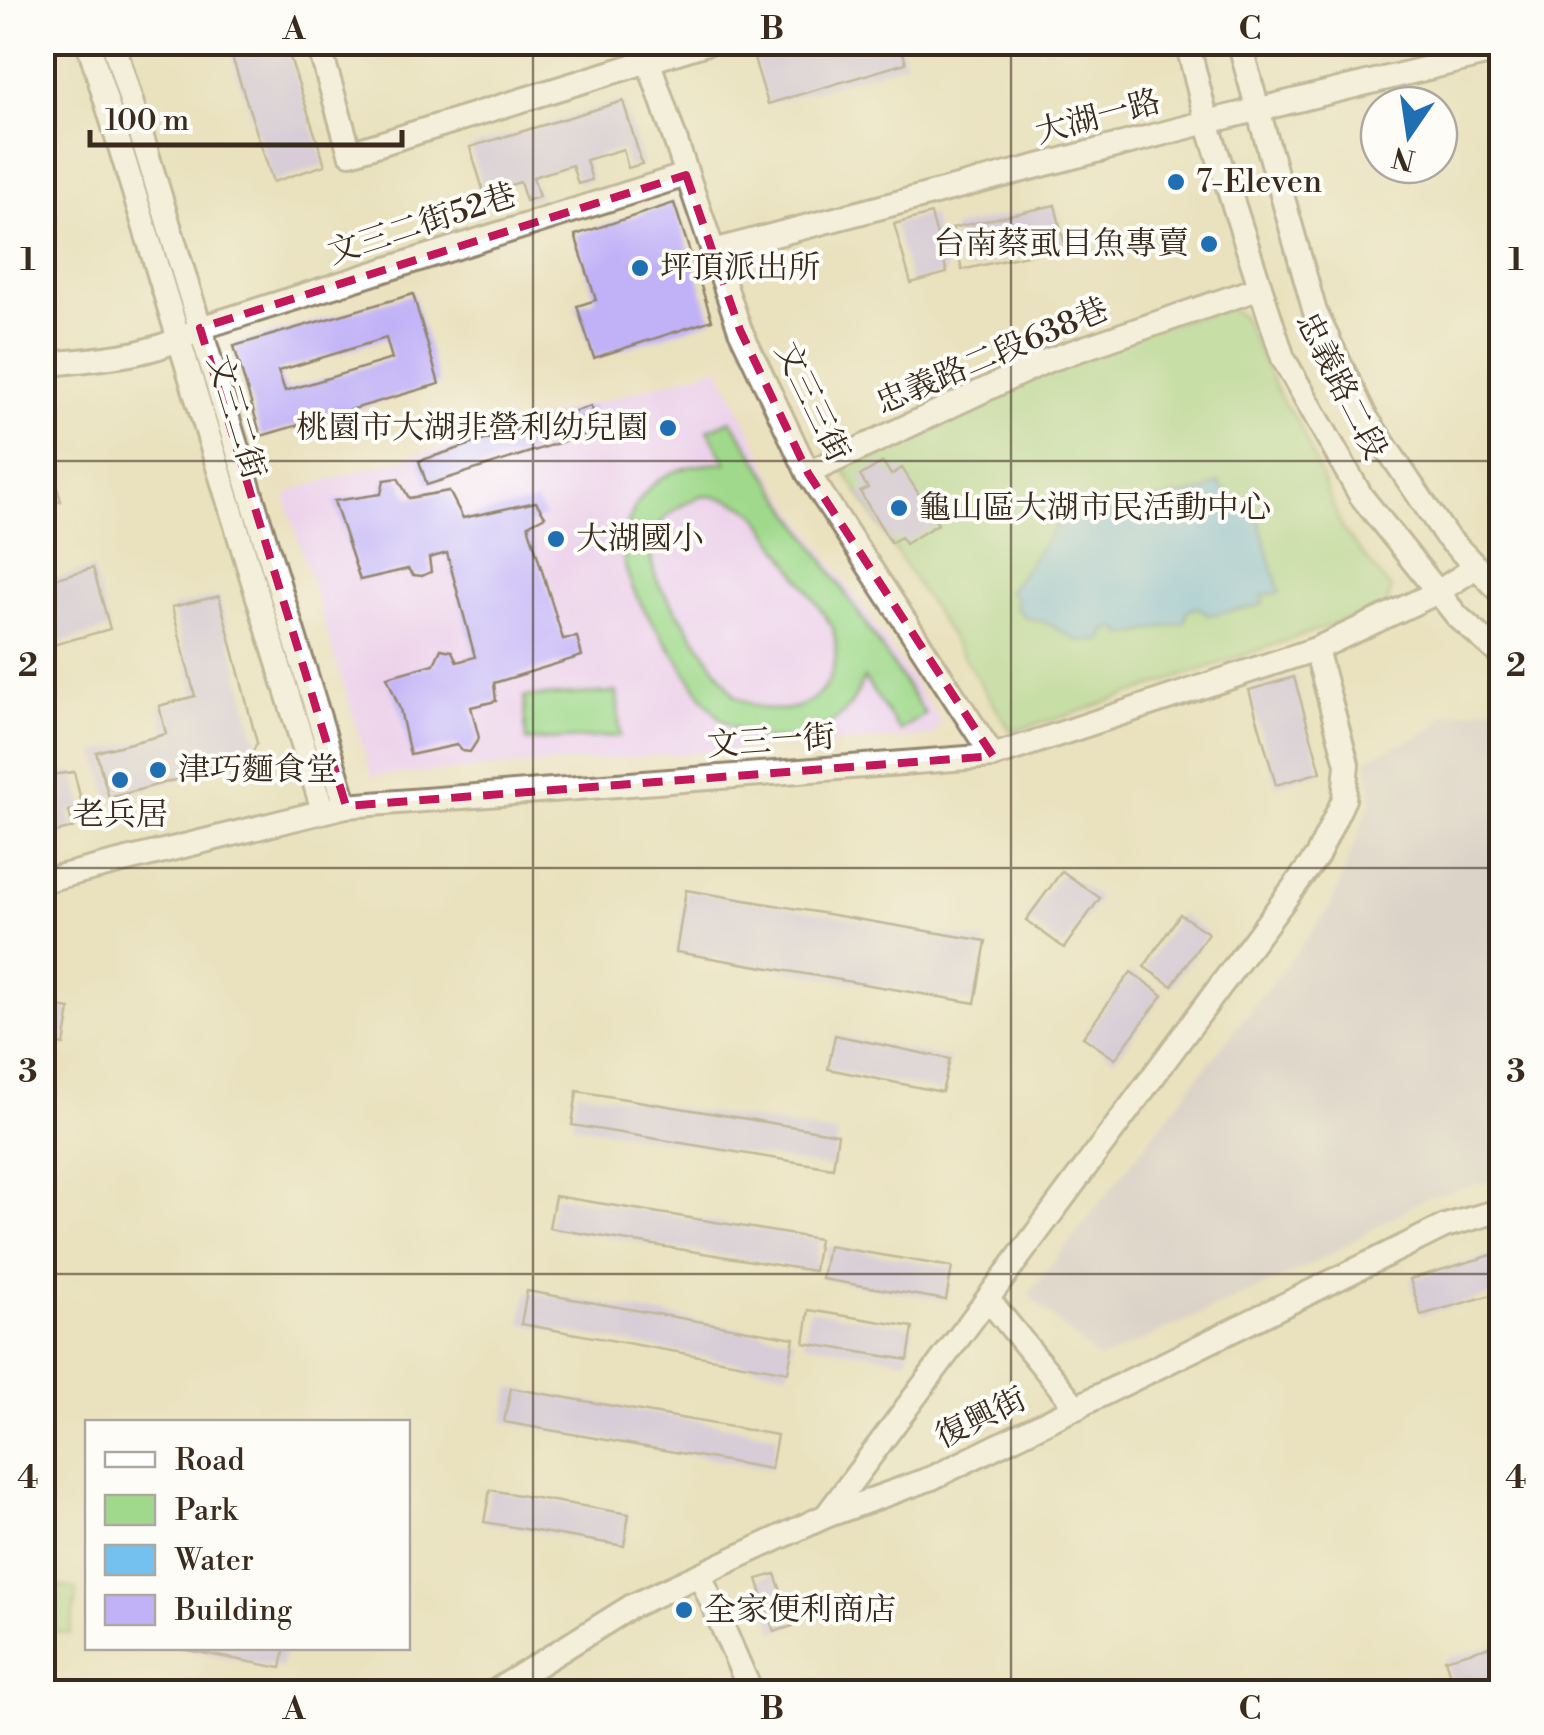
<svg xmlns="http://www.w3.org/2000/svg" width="1544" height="1735" font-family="'Libre Bodoni','Noto Serif TC',serif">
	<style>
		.built { fill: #ecd1ea }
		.industrial { fill: #cbbfd5 }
		.green { fill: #a0d98c; stroke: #6e8255; stroke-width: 2.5; fill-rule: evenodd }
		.water { fill: #74c0ee; stroke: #587586; stroke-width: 2.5 }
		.building { fill: #c1b2f7; fill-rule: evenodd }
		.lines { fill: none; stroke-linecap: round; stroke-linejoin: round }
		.minor-casing { stroke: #92866e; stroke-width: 28 }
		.minor { stroke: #fff; stroke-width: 22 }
		.marked { fill: none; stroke: #c2185b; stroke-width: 8; stroke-dasharray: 20 12; stroke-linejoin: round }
		.grid { fill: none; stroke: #3b2a1e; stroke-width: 2.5; stroke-opacity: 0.55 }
		.poi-dot { fill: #1f6fb2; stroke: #fdfcf7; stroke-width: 4 }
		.labels { text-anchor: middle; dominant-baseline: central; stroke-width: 8; stroke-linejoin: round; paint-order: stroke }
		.street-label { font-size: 32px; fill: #3b2a1e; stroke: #fdfcf7 }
		.poi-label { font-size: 32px; fill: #3b2a1e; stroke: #fdfcf7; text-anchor: start }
		.neatline { fill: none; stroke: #3b2a1e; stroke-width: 4 }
		.grid-label { font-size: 32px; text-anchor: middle; font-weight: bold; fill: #3b2a1e }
	</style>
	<rect width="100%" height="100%" fill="#fdfcf7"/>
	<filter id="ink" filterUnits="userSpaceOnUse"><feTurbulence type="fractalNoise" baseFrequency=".01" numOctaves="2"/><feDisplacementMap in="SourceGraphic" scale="20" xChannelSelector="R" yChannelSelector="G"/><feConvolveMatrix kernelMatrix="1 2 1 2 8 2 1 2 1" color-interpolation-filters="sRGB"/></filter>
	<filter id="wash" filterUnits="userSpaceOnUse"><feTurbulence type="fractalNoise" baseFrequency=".0048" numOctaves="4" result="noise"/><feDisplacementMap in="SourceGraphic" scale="40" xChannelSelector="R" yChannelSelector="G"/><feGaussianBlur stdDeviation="2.25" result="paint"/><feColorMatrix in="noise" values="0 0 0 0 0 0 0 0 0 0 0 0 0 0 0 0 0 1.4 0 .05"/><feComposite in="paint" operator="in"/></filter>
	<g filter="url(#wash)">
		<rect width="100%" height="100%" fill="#eae1be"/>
		<path class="built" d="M720,367L775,481L941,722L933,736L372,776L286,500L291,491Z"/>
		<path class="industrial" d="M1501,705V1179L1426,1198L1309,1266L1099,1360L1028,1295L1330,908L1372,799L1367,758L1425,734L1445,715Z"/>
		<g class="green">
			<path d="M1229,308L1242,316L1284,404L1298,421L1343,530L1391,589L1387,606L1060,718L1011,731L838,461L1121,336Z"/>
			<path d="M731,420L925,714L900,731L864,678C860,686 856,697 850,705C820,746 752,753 716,714C699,696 687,672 673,652C656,627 636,602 627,573C615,538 634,493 667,475C686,465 705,464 726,463L708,430ZM704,496C726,497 740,502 758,516L833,628C849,694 792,732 735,696L659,585C638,541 661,509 704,496Z"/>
			<path d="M617,692L620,736L526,741L524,697Z"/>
			<path d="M42,1584L77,1589L70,1634L43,1630Z"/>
		</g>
		<path class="water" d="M1218,482C1224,493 1247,511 1257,515L1280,593L1263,595V603L1257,606L1208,615L1198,607L1187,611L1185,622L1125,636L1117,628L1106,631L1103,641L1076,640L1049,624L1025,617L1016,608V598L1009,591L1063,517L1121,513L1132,504L1204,491Z"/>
		<g id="blocks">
			<g class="building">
				<path d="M268,42H285L325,165L273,182L231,54Z"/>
				<path d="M794,42H900L906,63L768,104L753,55Z"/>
				<path d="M623,101L642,164L628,168L623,149L586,160L592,180L578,184L572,165L533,177L539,197L526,201L520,182L484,193L470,147Z"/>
				<path d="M674,203L712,320L594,358L577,306L596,300L575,235Z"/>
				<path d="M1055,205L1065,246L962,270L952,228Z"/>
				<path d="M931,214L947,273L911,283L894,224Z"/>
				<path d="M413,294L439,384L261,436L234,346ZM386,338L392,359L285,391L278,371Z"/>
				<path d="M591,406L599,430L427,485L419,461Z"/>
				<path d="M46,450L61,501L42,506V451Z"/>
				<path d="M883,462L891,475L902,468L938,524L905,544L901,537L891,543L860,492L868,488L860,476Z"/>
				<path d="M398,478L409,498L449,491L463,518L536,502L545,516L528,525L563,639L577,637L582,656L494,683L496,701L471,707L479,738L470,752L462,751L457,745L410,755L400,709L387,677L434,664L441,649L452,651L457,662L475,657L447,553L429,558L431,572L422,576L413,575L408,569L360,580L334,501L381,494L384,480Z"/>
				<path d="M93,568L110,629L53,645L42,610V582Z"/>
				<path d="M219,596L257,743L249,760L109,798L96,752L166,734L159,706L195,696L172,607Z"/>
				<path d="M1294,677L1321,772L1276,785L1249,690Z"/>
				<path d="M74,772L83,808L69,811L73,828L45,835L42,776Z"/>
				<path d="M1062,871L1100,898L1064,948L1026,920Z"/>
				<path d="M686,890L986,941L975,1003L676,952Z"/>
				<path d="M1180,914L1208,933L1172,986L1144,967Z"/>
				<path d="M1131,972L1163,995L1115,1059L1083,1037Z"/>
				<path d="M42,1004L70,1009L64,1045L47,1042L44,1057Z"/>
				<path d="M835,1035L950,1059L942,1092L828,1069Z"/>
				<path d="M577,1091L838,1134L833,1168L572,1125Z"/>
				<path d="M42,1112L51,1114L47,1140H42Z"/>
				<path d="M555,1196L819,1239L814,1271L549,1228Z"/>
				<path d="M828,1246L952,1267L946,1300L822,1279Z"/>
				<path d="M1502,1252V1292L1421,1315L1410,1279Z"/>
				<path d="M527,1291L794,1338L788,1372L521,1324Z"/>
				<path d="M809,1310L913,1327L908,1360L804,1343Z"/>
				<path d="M511,1388L777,1435L771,1469L504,1422Z"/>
				<path d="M490,1490L629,1514L624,1546L484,1522Z"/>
				<path d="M775,1574L793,1626L774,1632L757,1579Z"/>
				<path d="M1498,1644L1502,1656V1692H1455L1445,1659Z"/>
				<path d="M176,1648H285L281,1668Z"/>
			</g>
		</g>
	</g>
	<g filter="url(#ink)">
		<use href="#blocks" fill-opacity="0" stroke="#92866e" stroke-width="2.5"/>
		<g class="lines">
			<g class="minor-casing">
				<g id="minor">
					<path d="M88,42L323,810"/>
					<path d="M113,42L346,806"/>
					<path d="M318,42L350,153L710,42"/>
					<path d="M642,42L740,330L808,473L993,756"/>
					<path d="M1187,42L1207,122L1283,358L1361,496L1457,616L1502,656"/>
					<path d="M1239,42L1315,312L1365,416L1446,536L1502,593"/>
					<path d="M713,251L1207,122L1502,50"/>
					<path d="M42,365C96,358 154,358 200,328L686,175"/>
					<path d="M808,473L1046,361L1260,288"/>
					<path d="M42,881L346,806L993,756L1316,649L1438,592L1476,567"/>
					<path d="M988,1299L1077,1408"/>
					<path d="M826,1516L1317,856L1344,799L1347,764L1316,649"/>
					<path d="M700,1575L751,1692"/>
					<path d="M494,1692L632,1606L826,1516L932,1478L1445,1226L1502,1210"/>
				</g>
			</g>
			<use href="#minor" class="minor"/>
		</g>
	</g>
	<path d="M0 0H1544V1735H0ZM686,175L740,330L808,473L993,756L346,806L200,328Z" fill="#eae1be" fill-opacity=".55" fill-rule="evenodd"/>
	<path class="marked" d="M686,175L740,330L808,473L993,756L346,806L200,328Z"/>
	<path class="grid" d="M533,42V1692M1011,42V1692M42,461H1502M42,868H1502M42,1274H1502"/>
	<g class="poi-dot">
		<circle cx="1176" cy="182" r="10"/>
		<circle cx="1209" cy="244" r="10"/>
		<circle cx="640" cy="268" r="10"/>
		<circle cx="668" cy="428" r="10"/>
		<circle cx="899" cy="508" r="10"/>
		<circle cx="556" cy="539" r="10"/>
		<circle cx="158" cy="770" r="10"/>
		<circle cx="120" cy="780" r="10"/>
		<circle cx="684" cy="1610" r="10"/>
	</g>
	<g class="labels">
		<g class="street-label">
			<text transform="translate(1098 117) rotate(-15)">大湖一路</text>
			<text transform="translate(422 224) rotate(-18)">文三二街52巷</text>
			<text transform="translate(992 356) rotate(-23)">忠義路二段638巷</text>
			<text transform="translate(1341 386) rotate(63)">忠義路二段</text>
			<text transform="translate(812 402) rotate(64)">文三三街</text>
			<text transform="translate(236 417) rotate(73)">文三二街</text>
			<text transform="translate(771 741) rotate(-4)">文三一街</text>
			<text transform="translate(981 1418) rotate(-26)">復興街</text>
		</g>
		<g class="poi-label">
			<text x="1196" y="182">7-Eleven</text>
			<text x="1189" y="244" text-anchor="end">台南蔡虱目魚專賣</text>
			<text x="660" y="268">坪頂派出所</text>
			<text x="648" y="428" text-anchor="end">桃園市大湖非營利幼兒園</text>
			<text x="919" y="508">龜山區大湖市民活動中心</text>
			<text x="576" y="539">大湖國小</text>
			<text x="178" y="770">津巧麵食堂</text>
			<text x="120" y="815" text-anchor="middle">老兵居</text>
			<text x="704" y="1610">全家便利商店</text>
		</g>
	</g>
	<rect width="1544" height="1735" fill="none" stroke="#fdfcf7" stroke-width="110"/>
	<rect x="85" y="1420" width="325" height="230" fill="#fdfcf7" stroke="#afa8a0" stroke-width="2.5"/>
	<rect x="105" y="1452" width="50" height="15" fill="#ffffff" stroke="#afa8a0" stroke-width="2.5"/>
	<text x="175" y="1470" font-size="30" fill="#3b2a1e">Road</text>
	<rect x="105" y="1495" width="50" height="30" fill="#a0d98c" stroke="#afa8a0" stroke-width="2.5"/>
	<text x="175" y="1520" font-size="30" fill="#3b2a1e">Park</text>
	<rect x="105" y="1545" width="50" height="30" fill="#74c0ee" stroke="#afa8a0" stroke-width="2.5"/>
	<text x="175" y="1570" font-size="30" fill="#3b2a1e">Water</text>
	<rect x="105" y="1595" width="50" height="30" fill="#c1b2f7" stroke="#afa8a0" stroke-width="2.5"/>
	<text x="175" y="1620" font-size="30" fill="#3b2a1e">Building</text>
	<g transform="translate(1409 135) rotate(193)"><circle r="48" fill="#fdfcf7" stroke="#afa8a0" stroke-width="2.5"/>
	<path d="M0-8L18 38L0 25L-18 38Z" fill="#1f6fb2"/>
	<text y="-15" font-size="28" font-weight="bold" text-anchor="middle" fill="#3b2a1e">N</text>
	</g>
	<path d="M90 130v15h312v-15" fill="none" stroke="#3b2a1e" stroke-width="5"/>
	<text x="105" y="130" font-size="30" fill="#3b2a1e" stroke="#fdfcf7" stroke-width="8" paint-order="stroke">100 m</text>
	<rect x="55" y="55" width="1434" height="1625" class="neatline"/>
	<g class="grid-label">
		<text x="294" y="39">A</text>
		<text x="772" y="39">B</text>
		<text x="1250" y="39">C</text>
		<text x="28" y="270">1</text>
		<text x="1516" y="270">1</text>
		<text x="28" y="676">2</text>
		<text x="1516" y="676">2</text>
		<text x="28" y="1082">3</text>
		<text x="1516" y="1082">3</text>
		<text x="28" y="1488">4</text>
		<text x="1516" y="1488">4</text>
		<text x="294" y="1719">A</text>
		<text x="772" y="1719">B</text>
		<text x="1250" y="1719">C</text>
	</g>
</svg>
